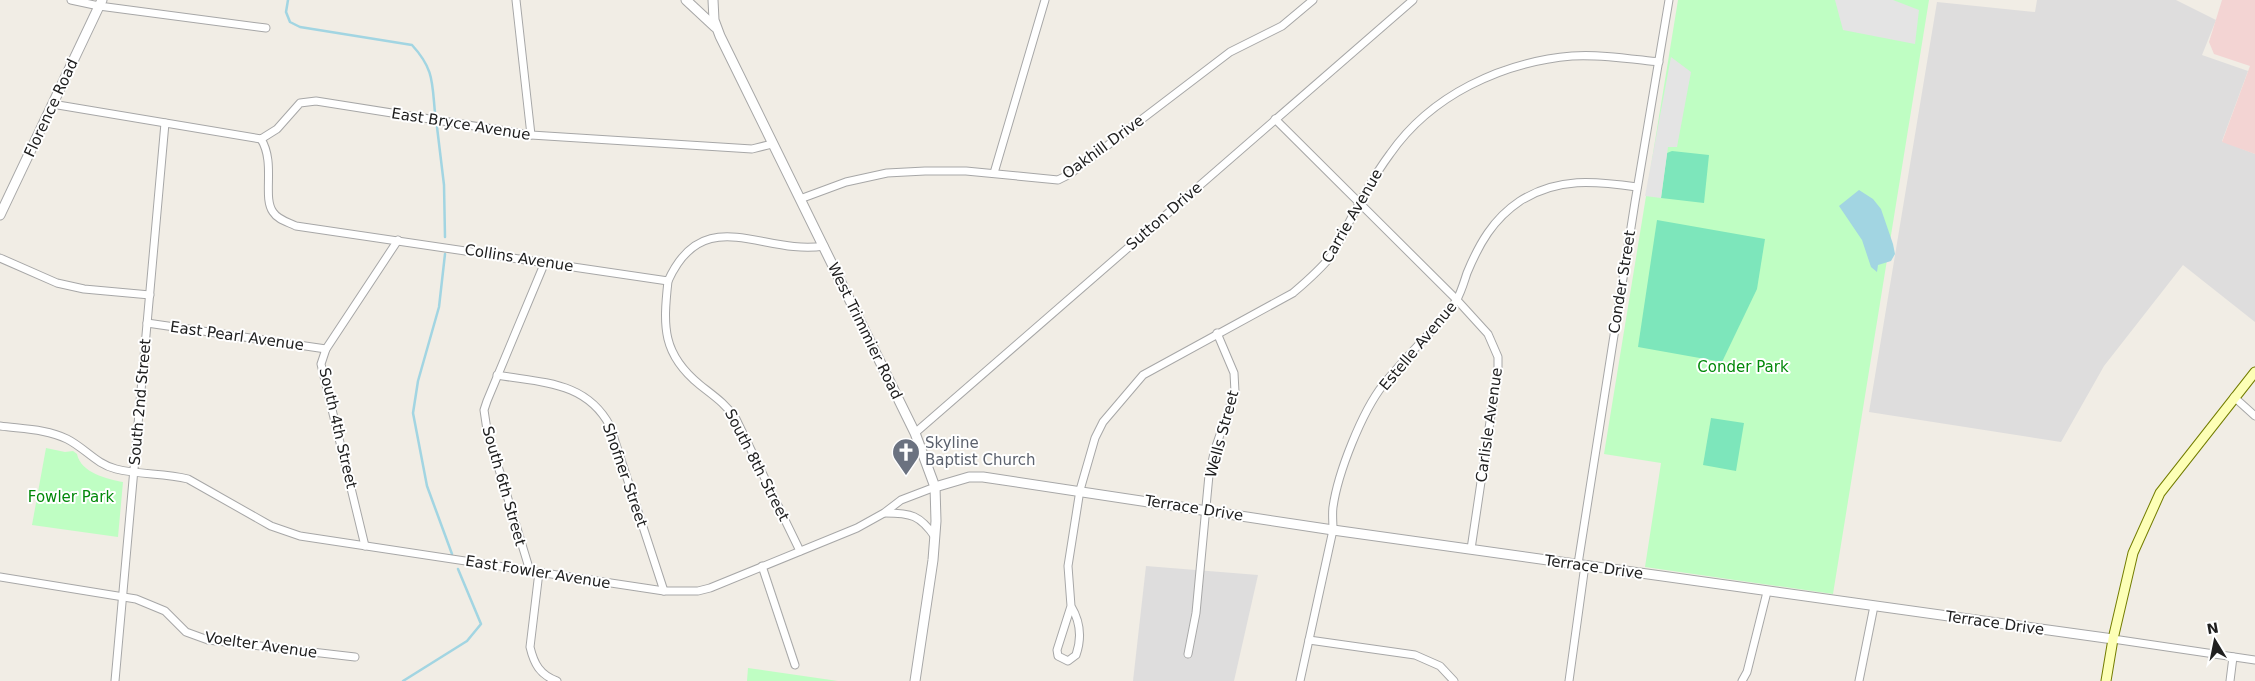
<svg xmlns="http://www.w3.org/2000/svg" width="2255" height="681" font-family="'DejaVu Sans',sans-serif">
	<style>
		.residential { fill: #dedddd }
		.commercial { fill: #f3d4d3 }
		.park { fill: #bffec3 }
		.pitch { fill: #7de6bb }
		.parking { fill: #e4e4e4 }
		.water { fill: #a2d5e2 }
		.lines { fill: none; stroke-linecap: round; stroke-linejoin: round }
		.stream { stroke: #a2d5e2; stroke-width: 2.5 }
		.minor-casing { stroke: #a7a7a7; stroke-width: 9 }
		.tertiary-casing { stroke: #a7a7a7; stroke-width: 11 }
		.secondary-casing { stroke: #737d00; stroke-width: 11 }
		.minor { stroke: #fff; stroke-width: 7 }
		.tertiary { stroke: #fff; stroke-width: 9 }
		.secondary { stroke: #fdffb6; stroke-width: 9 }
		.labels { text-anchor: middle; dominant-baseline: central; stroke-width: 4; stroke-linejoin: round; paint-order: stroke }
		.street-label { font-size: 15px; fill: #202020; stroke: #fff }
		.park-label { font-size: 15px; fill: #02890a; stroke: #fff }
		.worship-label { font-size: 15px; fill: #5b616d; stroke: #fff; text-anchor: start }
	</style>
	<rect width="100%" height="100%" fill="#f1ede5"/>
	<g class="residential">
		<path d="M2037,0H2176L2216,20L2202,55L2248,71L2222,141L2255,154V322L2183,265L2104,366L2061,442L1869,412L1937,2L2035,12Z"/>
		<path d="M1146,566L1258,575L1234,681H1133Z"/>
	</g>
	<path class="commercial" d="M2222,0H2255V154L2222,142L2250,66L2214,54L2209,42Z"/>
	<g class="park">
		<path d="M1678,0H1929L1833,594L1645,567L1661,463L1604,454Z"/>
		<path d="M46,448L65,452L73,451L77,454C81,473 107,479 123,482L118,537L32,525Z"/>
		<path d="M748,668L838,681H747Z"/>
	</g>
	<g class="pitch">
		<path d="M1672,151L1709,155L1704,203L1661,198L1667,153Z"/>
		<path d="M1657,220L1765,239L1757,289L1722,362L1638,347Z"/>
		<path d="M1711,418L1744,423L1736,471L1703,465Z"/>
	</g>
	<g class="parking">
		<path d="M1835,0H1893L1919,10L1915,44L1843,30Z"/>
		<path d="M1671,57L1691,72L1677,147H1668L1661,198L1645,196Z"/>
	</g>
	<path class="water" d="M1859,190L1873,199L1881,209L1893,244L1895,254L1891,261L1878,265L1877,272L1871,267L1862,240L1839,206Z"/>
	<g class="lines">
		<g class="stream">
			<path d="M288,0L286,12L290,22L300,27L412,45C434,69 432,82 435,113"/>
			<path d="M437,127L444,185L445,237"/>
			<path d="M445,254L439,307L418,381L413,413L427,486L452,554"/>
			<path d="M403,681L467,641L481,624L458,569"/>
		</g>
		<g class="minor-casing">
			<g id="minor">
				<path d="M71,0L99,6L266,28"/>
				<path d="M516,0L531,135"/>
				<path d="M52,104L261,139L277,129L300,103L316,101L531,135L752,149L772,144"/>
				<path d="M1275,119L1457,300L1488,334L1498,357V368L1471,549"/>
				<path d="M261,139C276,163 262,197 273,212C278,220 288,222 296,226L668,281C704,201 763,256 824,246"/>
				<path d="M994,173L1045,0"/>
				<path d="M800,199L846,182L887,173L925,171H966L1058,180L1070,174L1230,52L1282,26L1313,0"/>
				<path d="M0,258L57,283L84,289L150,295"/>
				<path d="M668,281C663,327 662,354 700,385C714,396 726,404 736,419L800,551"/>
				<path d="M147,323L326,349"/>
				<path d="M497,375C542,383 586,381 610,426L664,591"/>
				<path d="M2234,397L2255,416"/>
				<path d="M0,426C22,429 47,429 67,439C85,448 96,464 116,469C140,475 164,473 188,479L271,526L300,536L664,591H698L710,588L857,528L884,513L901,500L935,487"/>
				<path d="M915,433L1413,0"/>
				<path d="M885,513C911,513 920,515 935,537"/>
				<path d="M365,546L321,364L326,349L398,240"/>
				<path d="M1578,564L1635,202L1669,0"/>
				<path d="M762,566L795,665"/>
				<path d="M530,571L487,430L484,410L487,401L545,262"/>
				<path d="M539,572L530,647C534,664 540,675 557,681"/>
				<path d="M0,577L136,599L165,611L186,632L208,640L355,657"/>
				<path d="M1071,606C1080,621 1082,638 1076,655L1068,661L1058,656L1057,650L1071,606L1068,566L1080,490L1095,438L1103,422L1143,375L1293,293C1307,281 1320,270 1331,256C1350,222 1367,185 1390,154C1431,95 1502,62 1572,56C1600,54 1631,59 1659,62"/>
				<path d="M2113,639L2255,660"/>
				<path d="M1309,640L1415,655L1440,666L1454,681"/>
				<path d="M1188,654L1196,613L1209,475L1215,449L1235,392L1234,373L1217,333"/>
				<path d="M115,681L165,123"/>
				<path d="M1300,681L1333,530C1333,522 1332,514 1333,507C1338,472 1362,412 1383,385C1406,356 1434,331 1456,301C1461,293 1464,282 1467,273C1479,244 1493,219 1520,201C1558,177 1595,181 1637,187"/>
				<path d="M1569,681L1585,565"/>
				<path d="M1742,681L1747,672L1767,592"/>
				<path d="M1859,681L1874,606"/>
				<path d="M2230,681L2233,657"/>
			</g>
		</g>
		<g class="tertiary-casing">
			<g id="tertiary">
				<path d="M686,0L715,27"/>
				<path d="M713,0L714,20L720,36L915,433L935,487L936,521L933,560L915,681"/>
				<path d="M0,215L102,0"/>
				<path d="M935,487L969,477H983L1333,530L2113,639"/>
			</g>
		</g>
		<g class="secondary-casing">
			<path id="secondary" d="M2106,681L2113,639L2133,553L2160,493L2255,372"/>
		</g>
		<use href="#minor" class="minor"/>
		<use href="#tertiary" class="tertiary"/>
		<use href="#secondary" class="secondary"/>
	</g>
	<defs>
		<g id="church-pin" transform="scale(1.4375)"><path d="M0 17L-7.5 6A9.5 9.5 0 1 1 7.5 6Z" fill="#6b7280" stroke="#fff"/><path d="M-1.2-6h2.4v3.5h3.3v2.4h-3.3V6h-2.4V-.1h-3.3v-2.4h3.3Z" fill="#fff"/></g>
	</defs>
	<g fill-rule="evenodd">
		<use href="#church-pin" x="906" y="452"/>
	</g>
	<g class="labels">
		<g class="street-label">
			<text transform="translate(51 108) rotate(-65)">Florence Road</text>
			<text transform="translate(461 124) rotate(9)">East Bryce Avenue</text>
			<text transform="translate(1103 147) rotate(-36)">Oakhill Drive</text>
			<text transform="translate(1164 216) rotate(-41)">Sutton Drive</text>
			<text transform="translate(1352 216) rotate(-60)">Carrie Avenue</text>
			<text transform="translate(519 258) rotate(9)">Collins Avenue</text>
			<text transform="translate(1622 282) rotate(-81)">Conder Street</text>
			<text transform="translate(865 331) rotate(64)">West Trimmier Road</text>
			<text transform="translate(237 336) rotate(8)">East Pearl Avenue</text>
			<text transform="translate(1418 346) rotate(-50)">Estelle Avenue</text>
			<text transform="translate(140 402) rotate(-85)">South 2nd Street</text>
			<text transform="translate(1489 425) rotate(-82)">Carlisle Avenue</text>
			<text transform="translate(338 428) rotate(77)">South 4th Street</text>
			<text transform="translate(1222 434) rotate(-75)">Wells Street</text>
			<text transform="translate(757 465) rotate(63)">South 8th Street</text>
			<text transform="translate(625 475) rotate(71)">Shofner Street</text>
			<text transform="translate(504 486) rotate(74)">South 6th Street</text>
			<text transform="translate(1194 508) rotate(9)">Terrace Drive</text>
			<text transform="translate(1594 567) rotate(8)">Terrace Drive</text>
			<text transform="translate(538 572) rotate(9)">East Fowler Avenue</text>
			<text transform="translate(1995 623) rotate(8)">Terrace Drive</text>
			<text transform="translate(261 645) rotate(8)">Voelter Avenue</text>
		</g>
		<g class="park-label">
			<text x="1743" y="367">Conder Park</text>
			<text x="71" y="497">Fowler Park</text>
		</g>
		<g class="worship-label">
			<text x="925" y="443">Skyline<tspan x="925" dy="17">Baptist Church</tspan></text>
		</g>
	</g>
	<g transform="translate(2215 641) rotate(350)" stroke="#ffffff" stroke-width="4" paint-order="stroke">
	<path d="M0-4L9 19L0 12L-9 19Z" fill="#202020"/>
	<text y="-8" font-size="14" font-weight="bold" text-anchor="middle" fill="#202020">N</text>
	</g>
</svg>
